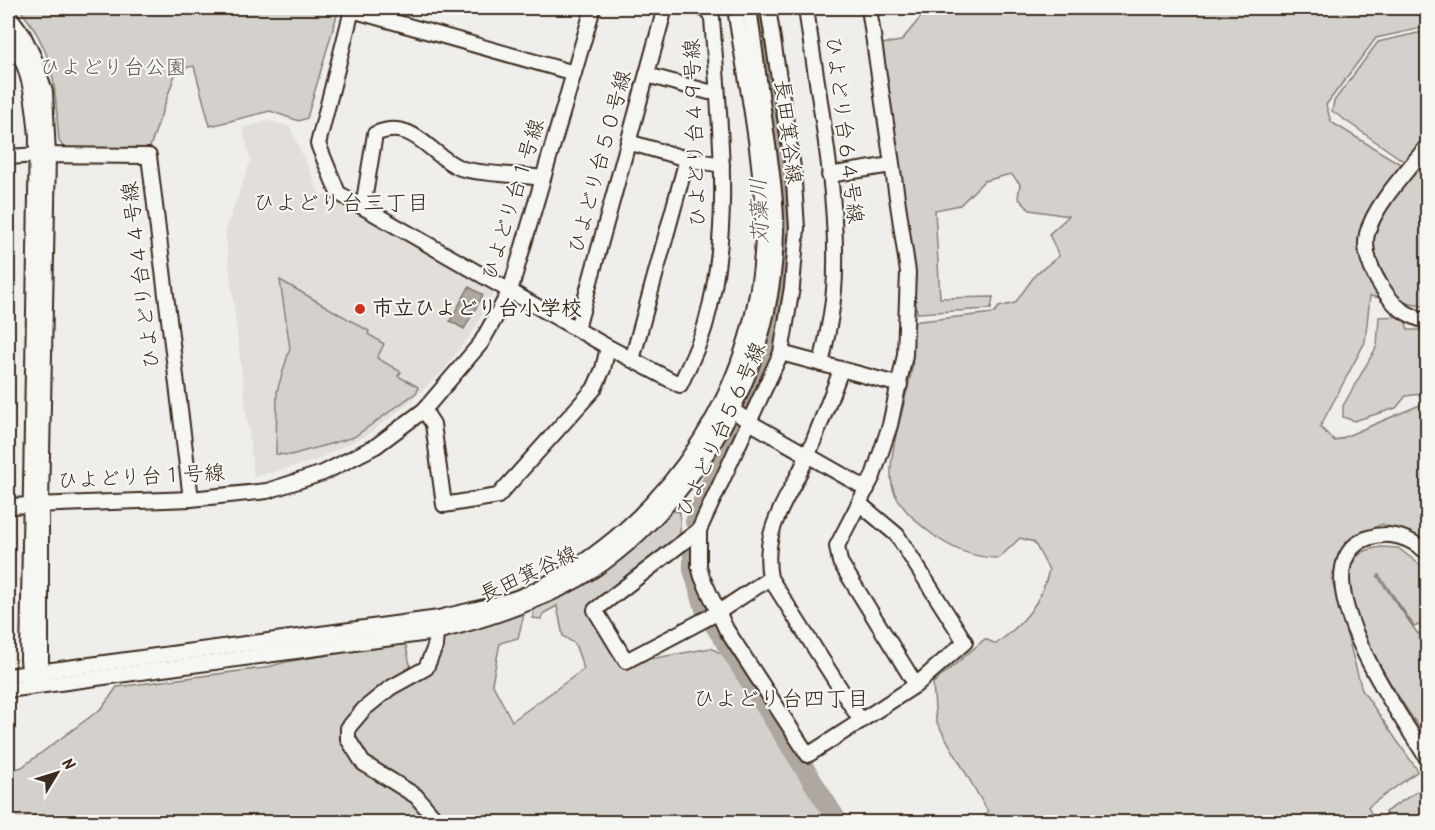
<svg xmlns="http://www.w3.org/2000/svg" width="1435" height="830" font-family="Kalam,'Klee One',sans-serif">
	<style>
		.built { fill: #e2dfdb }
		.green { fill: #d4d1cc; stroke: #887e75; stroke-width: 1.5 }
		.water { fill: #afa8a1; stroke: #81766d; stroke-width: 1.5 }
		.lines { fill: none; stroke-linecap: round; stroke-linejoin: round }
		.river { stroke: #afa8a1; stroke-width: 20 }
		.minor-casing { stroke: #3b2a1e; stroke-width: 18 }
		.minor { stroke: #f6f6f2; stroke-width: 14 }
		.poi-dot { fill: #c8321e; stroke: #f6f6f2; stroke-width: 2 }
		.labels { text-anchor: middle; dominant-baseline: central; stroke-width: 4.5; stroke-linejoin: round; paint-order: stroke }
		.park-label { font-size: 21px; fill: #61544a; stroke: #f6f6f2 }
		.street-label { font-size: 21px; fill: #3b2a1e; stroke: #f6f6f2 }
		.poi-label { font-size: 21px; font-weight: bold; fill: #3b2a1e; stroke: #f6f6f2; text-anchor: start }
		.neighbourhood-label { font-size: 22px; fill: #3b2a1e; stroke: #f6f6f2 }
		.water-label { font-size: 22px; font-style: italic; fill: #64564c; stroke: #f6f6f2 }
	</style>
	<rect width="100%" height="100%" fill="#efeeea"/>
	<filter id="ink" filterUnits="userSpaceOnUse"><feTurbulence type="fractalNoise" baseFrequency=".0167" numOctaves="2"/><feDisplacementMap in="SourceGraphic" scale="12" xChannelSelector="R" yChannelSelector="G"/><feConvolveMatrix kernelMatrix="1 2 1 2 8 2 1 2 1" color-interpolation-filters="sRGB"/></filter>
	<g filter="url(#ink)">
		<path class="built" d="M269,121L290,127L320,194L335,197L496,289L474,330L443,371L407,405L367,435L314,461L254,477L225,231L251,160L242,128Z"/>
		<g class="green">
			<path d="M19,8H339L307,118L299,121L270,111L210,126L194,66L177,69L149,150L65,149L59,141C54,84 57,55 19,8Z"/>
			<path d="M913,8H1427V27L1376,38L1326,105L1331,122L1415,173L1427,158V307L1370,296L1365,342L1320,427L1335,441L1427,402V545L1415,536L1382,524L1353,537L1331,576L1362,690L1418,771L1368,807L1375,822H978L988,812L936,721L933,683L985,639L996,644C1023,624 1041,604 1049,570L1034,542L1020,538L999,558C972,558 949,548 928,531C914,520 896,504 892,485C886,455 907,400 912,368C914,353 911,337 911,322L994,313L999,307L1015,303L1036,274L1059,256L1049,234L1069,216L1030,210L1018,198L1020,184L1011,174L984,181L960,205L935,210L940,298L993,297L991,309L917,313L906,215L887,118L882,44L901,41L921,17Z"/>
			<path d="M1427,31V133L1405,162L1332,111L1334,101L1378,42Z"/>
			<path d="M280,280L369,331L368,334L384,344L377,358L401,372L398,376L418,387L417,392L354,437L291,455L276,454L277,391L290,348Z"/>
			<path d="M1404,316L1408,330H1427V393L1406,396L1396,408L1354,421L1343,417V406L1377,346L1379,317Z"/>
			<path d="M669,510L680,512V534L592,612L622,664L711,648L724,655L743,678L846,822H8V771L22,767L102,708L117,687L264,668L286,662L405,642L411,669C432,660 429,647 443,637C451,632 515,614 524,614L518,638L500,643L492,683L512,721L584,669L575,644L563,636L557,606L544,613L541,619L533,618V609L571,590Z"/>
			<path d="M1381,547L1398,548L1427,570V591L1422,592H1427V623L1414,626L1379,575L1378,577L1418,634L1427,630V740C1407,707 1313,583 1363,552C1368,549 1375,548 1381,547Z"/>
			<path d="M1427,785V822H1390L1385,812Z"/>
		</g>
		<path class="water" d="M469,287L483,295L464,329L450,321Z"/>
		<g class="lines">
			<g class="river">
				<path d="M750,405C767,365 784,318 787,274C794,186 773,95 760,8"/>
				<path d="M695,522L706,493L737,432"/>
				<path d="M693,554V570L706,612"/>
				<path d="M712,621L838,822"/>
			</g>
			<g class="minor-casing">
				<g id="minor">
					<path d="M768,8L793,168L797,228L792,287L781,353L699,530V566L702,577L726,629L808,755L916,685L840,562L837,546L873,476L890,425L905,355L908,272L869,8"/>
					<path d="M806,8C817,91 837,184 835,268C835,301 828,333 821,364"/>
					<path d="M8,14L23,35L34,58L45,92L48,155L41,505V680"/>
					<path d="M8,34C30,65 34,100 37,137L28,659L30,683"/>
					<path d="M574,73L352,10L318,144L338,193L608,347L680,385C689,366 699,346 705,326C734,225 719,120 712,18L707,9L701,8"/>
					<path d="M647,75L709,92L717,91"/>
					<path d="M628,142L687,159L722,165"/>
					<path d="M1428,145C1409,169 1374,205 1367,234C1363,251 1372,272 1381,286C1395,308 1404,314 1428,322"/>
					<path d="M8,157L38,155L149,156L191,499"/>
					<path d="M829,175L891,165"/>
					<path d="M363,207L375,134C414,117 430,156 460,168C476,174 523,175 543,178"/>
					<path d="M577,329L665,8"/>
					<path d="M781,353L900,385"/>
					<path d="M632,360L687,159"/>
					<path d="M841,370C830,399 819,428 807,457C788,500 761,528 770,578L861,721"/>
					<path d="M727,406L751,423L867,489"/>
					<path d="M424,410L433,424L444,505L498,496L594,389L603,369L608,347"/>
					<path d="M860,504L897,535L965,642L916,685"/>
					<path d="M8,506L191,499L267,491L323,473L376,446L424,410L481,343L510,291L593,8"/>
					<path d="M699,530L595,610L626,661L717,613L770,578"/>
					<path d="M1428,553C1410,538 1391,530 1368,538C1292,566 1405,722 1428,760"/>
					<path d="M436,632L435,647L426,668L390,688L364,709L348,728V739L363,763L416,796L438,822"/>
					<path d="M8,676L439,618C469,610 503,605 531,592C671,525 764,379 763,224C762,153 745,77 735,8"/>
					<path d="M8,690L436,632C481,621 523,607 564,587C602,568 636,539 664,508C736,429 776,332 776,224C776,196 771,166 767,138C761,95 755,51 749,8"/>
				</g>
			</g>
			<use href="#minor" class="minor"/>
		</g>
	</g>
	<circle class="poi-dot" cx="360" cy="309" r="6"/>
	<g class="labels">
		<g class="park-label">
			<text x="113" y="68">ひよどり台公園</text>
		</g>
		<g class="street-label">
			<text transform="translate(843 130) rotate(83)">ひよどり台６４号線</text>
			<text transform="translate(787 132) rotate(83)">長田箕谷線</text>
			<text transform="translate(696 133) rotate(-92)">ひよどり台４９号線</text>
			<text transform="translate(601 162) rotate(-75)">ひよどり台５０号線</text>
			<text transform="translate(514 200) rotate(-73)">ひよどり台１号線</text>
			<text transform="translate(142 275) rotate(-97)">ひよどり台４４号線</text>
			<text transform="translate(722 430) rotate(-66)">ひよどり台５６号線</text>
			<text transform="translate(141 478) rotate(-3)">ひよどり台１号線</text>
			<text transform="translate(529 575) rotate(-25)">長田箕谷線</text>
		</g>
		<g class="poi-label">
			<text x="372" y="309">市立ひよどり台小学校</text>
		</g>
		<g class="neighbourhood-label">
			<text x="341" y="204">ひよどり台三丁目</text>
			<text x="781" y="700">ひよどり台四丁目</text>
		</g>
		<g class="water-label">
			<text transform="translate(761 211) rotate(-92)">苅藻川</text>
		</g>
	</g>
	<rect width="1435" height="830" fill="none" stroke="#f6f6f2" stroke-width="30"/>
	<rect x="15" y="15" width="1405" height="800" fill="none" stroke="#3b2a1e" stroke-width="2" filter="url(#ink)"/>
	<g transform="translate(57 773) rotate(52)" stroke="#f6f6f2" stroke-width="4.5" paint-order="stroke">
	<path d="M0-4.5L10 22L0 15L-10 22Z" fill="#3b2a1e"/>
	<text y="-9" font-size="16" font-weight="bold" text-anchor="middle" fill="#3b2a1e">N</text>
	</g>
</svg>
